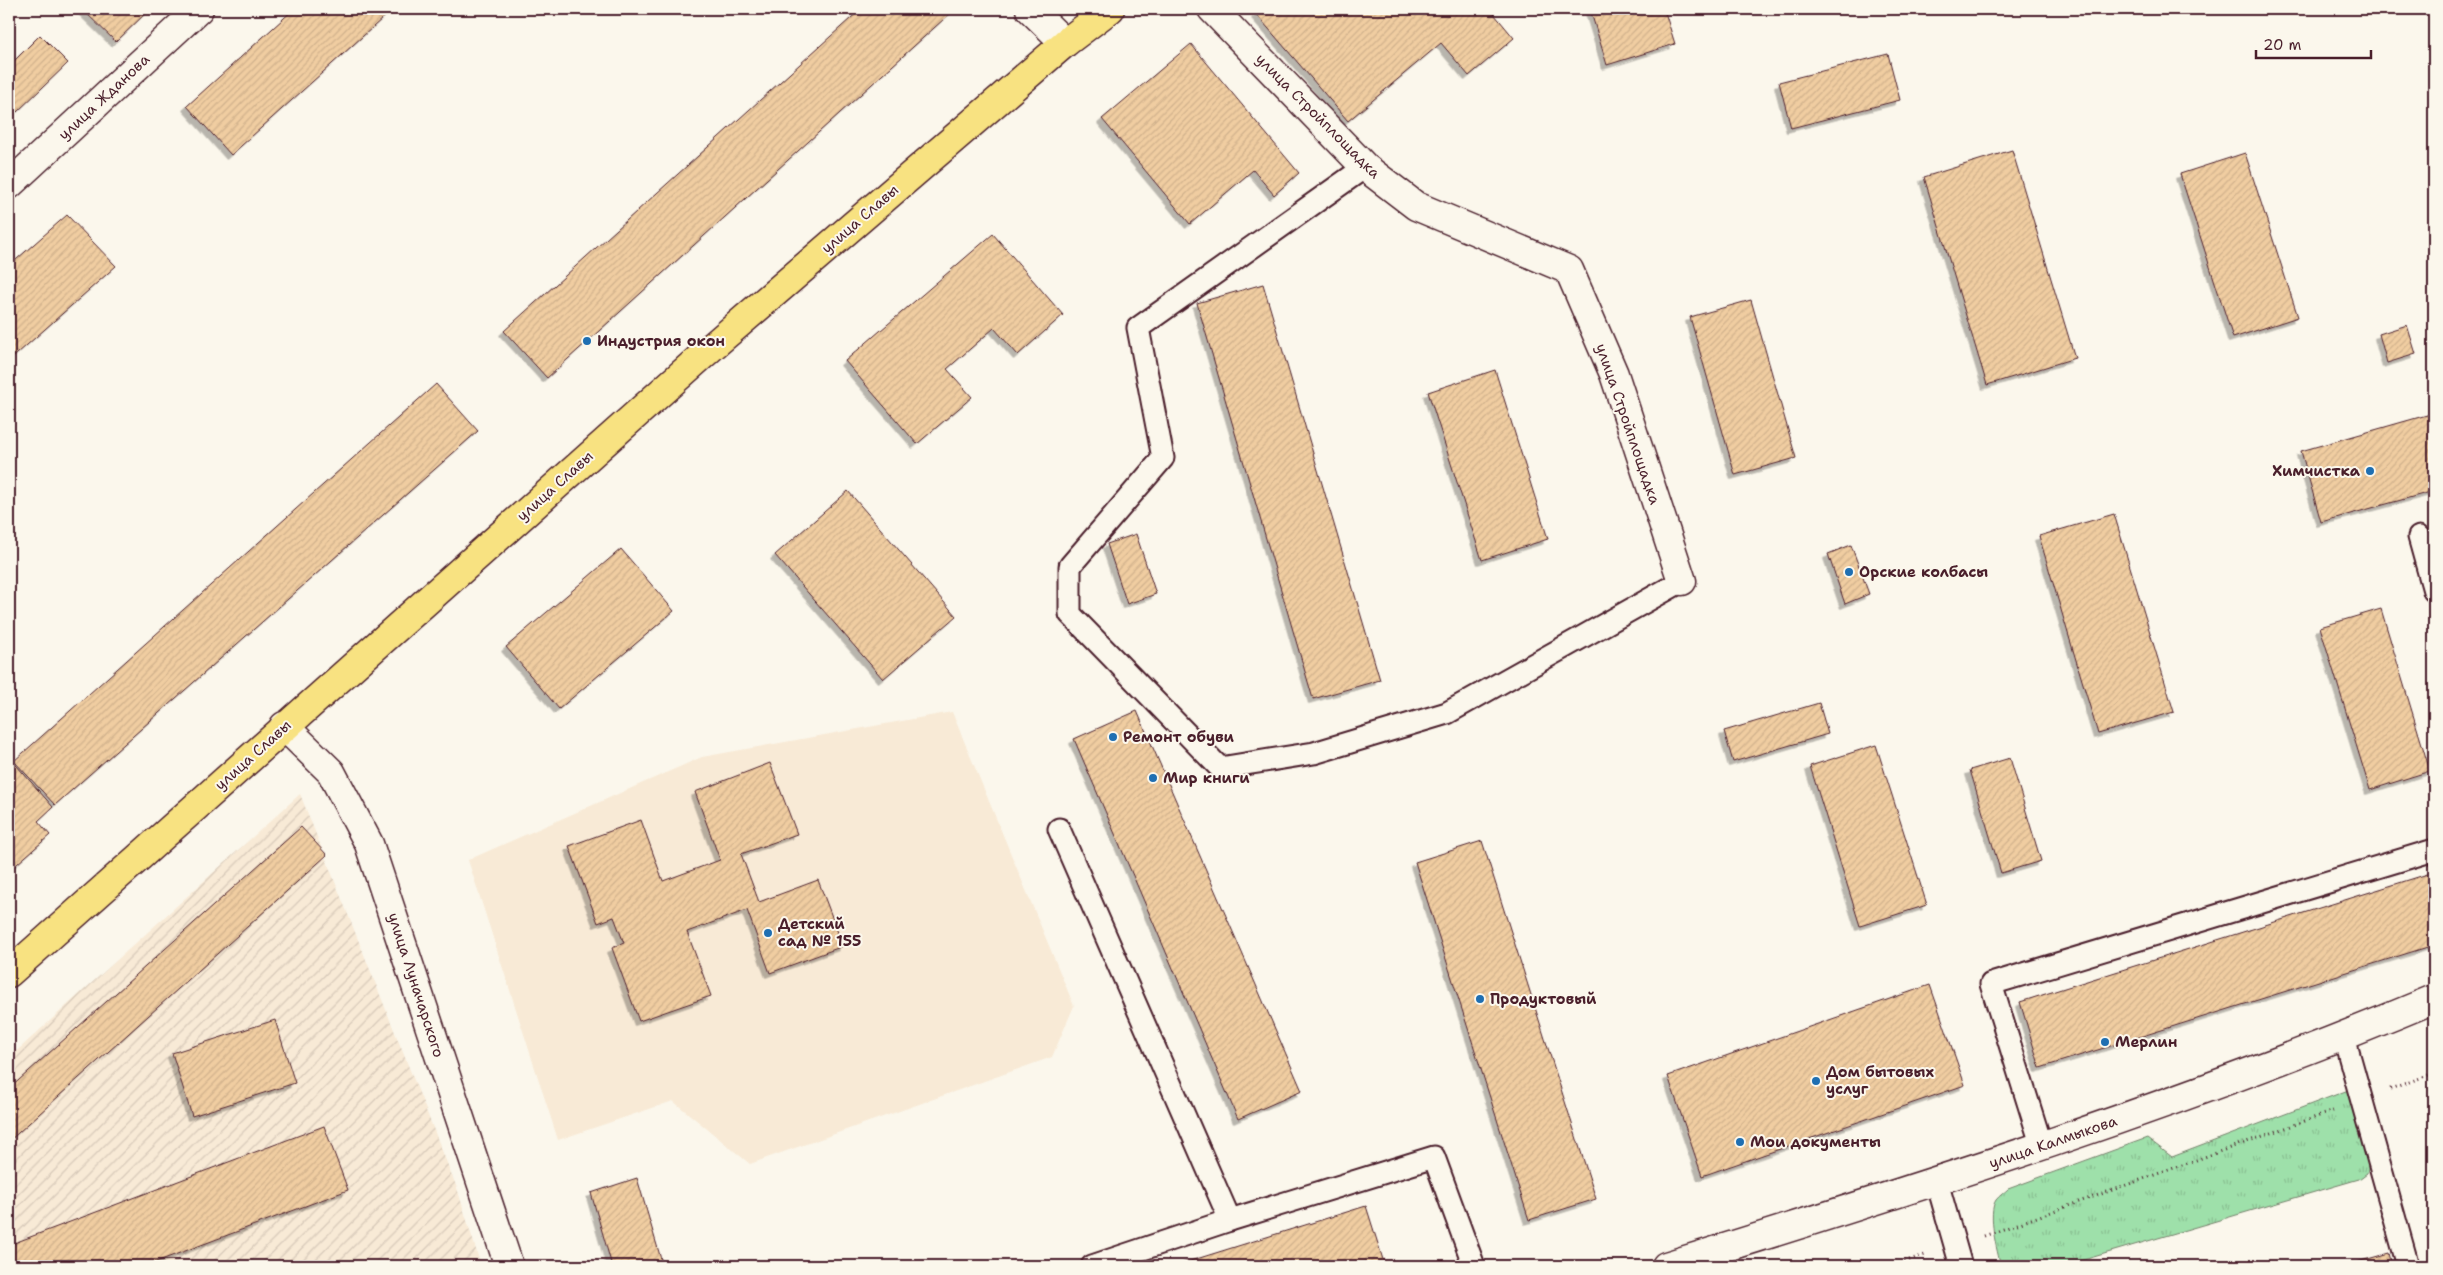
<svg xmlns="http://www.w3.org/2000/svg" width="2443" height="1275" font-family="'Shantell Sans',sans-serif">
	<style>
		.built { fill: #f8ead6 }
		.industrial { fill: url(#industrial-furrows) }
		.grass { fill: url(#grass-tufts); stroke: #74806a }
		.building { fill: url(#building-hatch); stroke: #4a1f2b; filter: url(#shadow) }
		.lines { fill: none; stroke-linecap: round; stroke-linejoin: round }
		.lane-casing { stroke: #4a1f2b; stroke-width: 25 }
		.street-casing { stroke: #4a1f2b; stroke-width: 31 }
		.secondary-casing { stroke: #4a1f2b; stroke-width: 31 }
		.primary-casing { stroke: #4a1f2b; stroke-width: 31 }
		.path { stroke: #4a1f2b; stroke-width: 3; stroke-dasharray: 1 4; stroke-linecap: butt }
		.lane { stroke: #fbf7ec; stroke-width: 21 }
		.street { stroke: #fbf7ec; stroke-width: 28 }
		.secondary { stroke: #fbf7ec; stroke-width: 28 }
		.primary { stroke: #f8e281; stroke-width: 28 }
		.poi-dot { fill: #1f6fb2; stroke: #fbf7ec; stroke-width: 2 }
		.labels { text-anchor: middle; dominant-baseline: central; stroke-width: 4; stroke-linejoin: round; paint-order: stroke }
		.street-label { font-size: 15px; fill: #4a1f2b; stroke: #fbf7ec }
		.poi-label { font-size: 15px; font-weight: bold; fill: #4a1f2b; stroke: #fbf7ec; text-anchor: start }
	</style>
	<defs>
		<pattern id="industrial-furrows" width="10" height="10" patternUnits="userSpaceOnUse" patternTransform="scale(1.25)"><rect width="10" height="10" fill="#f8ead6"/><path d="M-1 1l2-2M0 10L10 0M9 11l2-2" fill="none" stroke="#d6c8b8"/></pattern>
		<pattern id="grass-tufts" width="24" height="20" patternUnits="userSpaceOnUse" patternTransform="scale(1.25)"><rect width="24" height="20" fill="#9ee0aa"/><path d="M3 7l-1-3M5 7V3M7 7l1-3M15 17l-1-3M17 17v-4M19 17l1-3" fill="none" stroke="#8ac092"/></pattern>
		<pattern id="building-hatch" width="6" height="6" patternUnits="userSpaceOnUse" patternTransform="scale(1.25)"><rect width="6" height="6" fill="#f0cda1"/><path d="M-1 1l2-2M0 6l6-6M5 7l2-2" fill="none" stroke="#cfb08b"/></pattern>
		<filter id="shadow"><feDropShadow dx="-4.5" dy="4.5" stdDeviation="0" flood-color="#0004"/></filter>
	</defs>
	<rect width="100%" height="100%" fill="#fbf7ec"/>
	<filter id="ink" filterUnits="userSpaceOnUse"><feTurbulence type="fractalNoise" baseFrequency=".02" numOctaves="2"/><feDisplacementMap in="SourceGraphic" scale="10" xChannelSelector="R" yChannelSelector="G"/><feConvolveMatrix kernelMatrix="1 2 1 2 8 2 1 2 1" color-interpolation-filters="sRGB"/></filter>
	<g filter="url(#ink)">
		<path class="built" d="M952,712L1074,1006L1052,1057L750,1164L673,1101L558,1140L468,860L702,757Z"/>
		<path class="industrial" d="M300,794L457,1188L481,1266H9V1058Z"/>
		<path class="grass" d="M2351,1089L2370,1160L2367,1173L2359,1179L2063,1266H2001C1997,1251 1987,1213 1996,1200C1999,1196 2005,1192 2008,1189L2147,1138L2172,1157Z"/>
		<g class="building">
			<path d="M82,9H150L116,42Z"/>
			<path d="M294,9H393L231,155L187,106Z"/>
			<path d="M861,9H955L547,378L504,331Z"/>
			<path d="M1262,9H1490L1514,38L1469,76L1441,43L1348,121L1256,14Z"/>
			<path d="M1590,9H1664L1675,44L1607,65Z"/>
			<path d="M40,35L68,63L17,112L9,104V66Z"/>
			<path d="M1191,44L1299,173L1274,195L1253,170L1190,224L1102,119Z"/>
			<path d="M1888,54L1900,100L1791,128L1779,82Z"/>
			<path d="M2012,150L2075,358L1987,385L1924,177Z"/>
			<path d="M2245,153L2298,317L2233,338L2180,174Z"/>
			<path d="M67,215L116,266L9,361V266Z"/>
			<path d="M993,234L1063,315L1018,355L994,328L947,369L972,397L917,444L845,361Z"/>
			<path d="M1263,284L1380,680L1313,699L1197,303Z"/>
			<path d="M1751,300L1796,458L1735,475L1690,317Z"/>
			<path d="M2407,325L2416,354L2387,363L2379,334Z"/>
			<path d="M1495,370L1548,539L1482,560L1428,392Z"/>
			<path d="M436,384L478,431L55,805L14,761Z"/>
			<path d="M2434,413V491L2321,522L2301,451Z"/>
			<path d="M848,491L956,616L883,679L775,555Z"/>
			<path d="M2114,514L2174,712L2098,734L2039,536Z"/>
			<path d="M1136,534L1156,594L1127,604L1107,544Z"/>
			<path d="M1851,545L1869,594L1845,604L1828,554Z"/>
			<path d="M621,549L674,611L559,709L506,647Z"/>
			<path d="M2381,609L2430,771L2370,790L2320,627Z"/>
			<path d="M1819,703L1828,734L1733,762L1724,731Z"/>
			<path d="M1137,711L1302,1091L1238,1119L1074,739Z"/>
			<path d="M1876,745L1927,905L1860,926L1810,766Z"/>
			<path d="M9,757L53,807L38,821L50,835L9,871Z"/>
			<path d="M2010,758L2041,861L2001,873L1970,770Z"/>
			<path d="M770,763L797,834L741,854L759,902L818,880L843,946L770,973L747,910L687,932L711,996L639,1021L612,948L624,943L614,917L598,923L569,846L641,820L663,881L720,860L695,792Z"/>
			<path d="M301,827L327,855L9,1141V1089Z"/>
			<path d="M1482,841L1596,1199L1529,1220L1415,862Z"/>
			<path d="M2434,872V945L2040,1068L2020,1002Z"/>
			<path d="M1930,985L1965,1085L1702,1176L1668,1076Z"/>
			<path d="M275,1020L295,1083L192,1116L172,1053Z"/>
			<path d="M324,1126L348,1190L145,1266H9V1245Z"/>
			<path d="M637,1178L663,1266H612L591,1193Z"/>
			<path d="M1366,1206L1385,1266H1174Z"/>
			<path d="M2389,1253L2392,1266H2343Z"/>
		</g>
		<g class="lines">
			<g class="lane-casing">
				<g id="lane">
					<path d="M1365,167L1138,328L1163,458L1070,566V614L1220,768L1314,753L1447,713L1682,581"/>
					<path d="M2419,537L2434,591"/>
					<path d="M1059,829L1230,1220"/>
					<path d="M2344,1037L2408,1266"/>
					<path d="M2042,1147L1991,984L2434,850"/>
					<path d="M1937,1182L1961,1266"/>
					<path d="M1092,1266L1230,1220L1434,1157L1474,1266"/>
				</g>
			</g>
			<g class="street-casing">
				<g id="street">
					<path d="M1030,9L1065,43"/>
					<path d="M1212,9L1365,167L1416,206L1569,270L1614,374L1682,581"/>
					<path d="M9,185L199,9"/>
				</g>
			</g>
			<g class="secondary-casing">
				<g id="secondary">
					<path d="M284,726L331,772L369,844L509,1266"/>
					<path d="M1666,1266C1925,1186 2184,1104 2434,999"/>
				</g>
			</g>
			<g class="primary-casing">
				<path id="primary" d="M9,973L713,346L1065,43L1110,9"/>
			</g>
			<g class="path">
				<path d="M2390,1089L2434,1073"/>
				<path d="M1984,1236L2333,1111"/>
				<path d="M1890,1266L1925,1255"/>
			</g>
			<use href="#lane" class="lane"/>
			<use href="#street" class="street"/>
			<use href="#secondary" class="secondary"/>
			<use href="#primary" class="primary"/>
		</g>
	</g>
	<g class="poi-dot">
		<circle cx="587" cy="341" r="5"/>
		<circle cx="2370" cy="471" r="5"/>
		<circle cx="1849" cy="572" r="5"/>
		<circle cx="1113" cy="737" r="5"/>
		<circle cx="1153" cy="778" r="5"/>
		<circle cx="768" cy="933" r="5"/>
		<circle cx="1480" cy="999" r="5"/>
		<circle cx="2105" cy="1042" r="5"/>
		<circle cx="1816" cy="1081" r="5"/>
		<circle cx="1740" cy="1142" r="5"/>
	</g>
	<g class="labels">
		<g class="street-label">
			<text transform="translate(104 97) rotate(-43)">улица Жданова</text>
			<text transform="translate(1318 116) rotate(45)">улица Стройплощадка</text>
			<text transform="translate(860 219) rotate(-41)">улица Славы</text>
			<text transform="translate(1628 424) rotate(71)">улица Стройплощадка</text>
			<text transform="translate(555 486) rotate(-42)">улица Славы</text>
			<text transform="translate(253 755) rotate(-42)">улица Славы</text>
			<text transform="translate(416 985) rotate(72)">улица Луначарского</text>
			<text transform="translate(2053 1142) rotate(-19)">улица Калмыкова</text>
		</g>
		<g class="poi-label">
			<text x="597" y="341">Индустрия окон</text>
			<text x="2360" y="471" text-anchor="end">Химчистка</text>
			<text x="1859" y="572">Орские колбасы</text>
			<text x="1123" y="737">Ремонт обуви</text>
			<text x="1163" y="778">Мир книги</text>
			<text x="778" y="924">Детский<tspan x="778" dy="17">сад № 155</tspan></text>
			<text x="1490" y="999">Продуктовый</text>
			<text x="2115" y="1042">Мерлин</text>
			<text x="1826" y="1072">Дом бытовых<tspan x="1826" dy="17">услуг</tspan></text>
			<text x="1750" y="1142">Мои документы</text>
		</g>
	</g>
	<rect width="2443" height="1275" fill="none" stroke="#fbf7ec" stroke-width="30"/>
	<rect x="15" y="15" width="2413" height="1245" fill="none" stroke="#4a1f2b" stroke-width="2" filter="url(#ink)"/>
	<path d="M2256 50v8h115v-8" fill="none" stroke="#4a1f2b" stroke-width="2.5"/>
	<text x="2263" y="50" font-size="15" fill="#4a1f2b" stroke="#fbf7ec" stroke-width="4" paint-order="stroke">20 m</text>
</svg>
